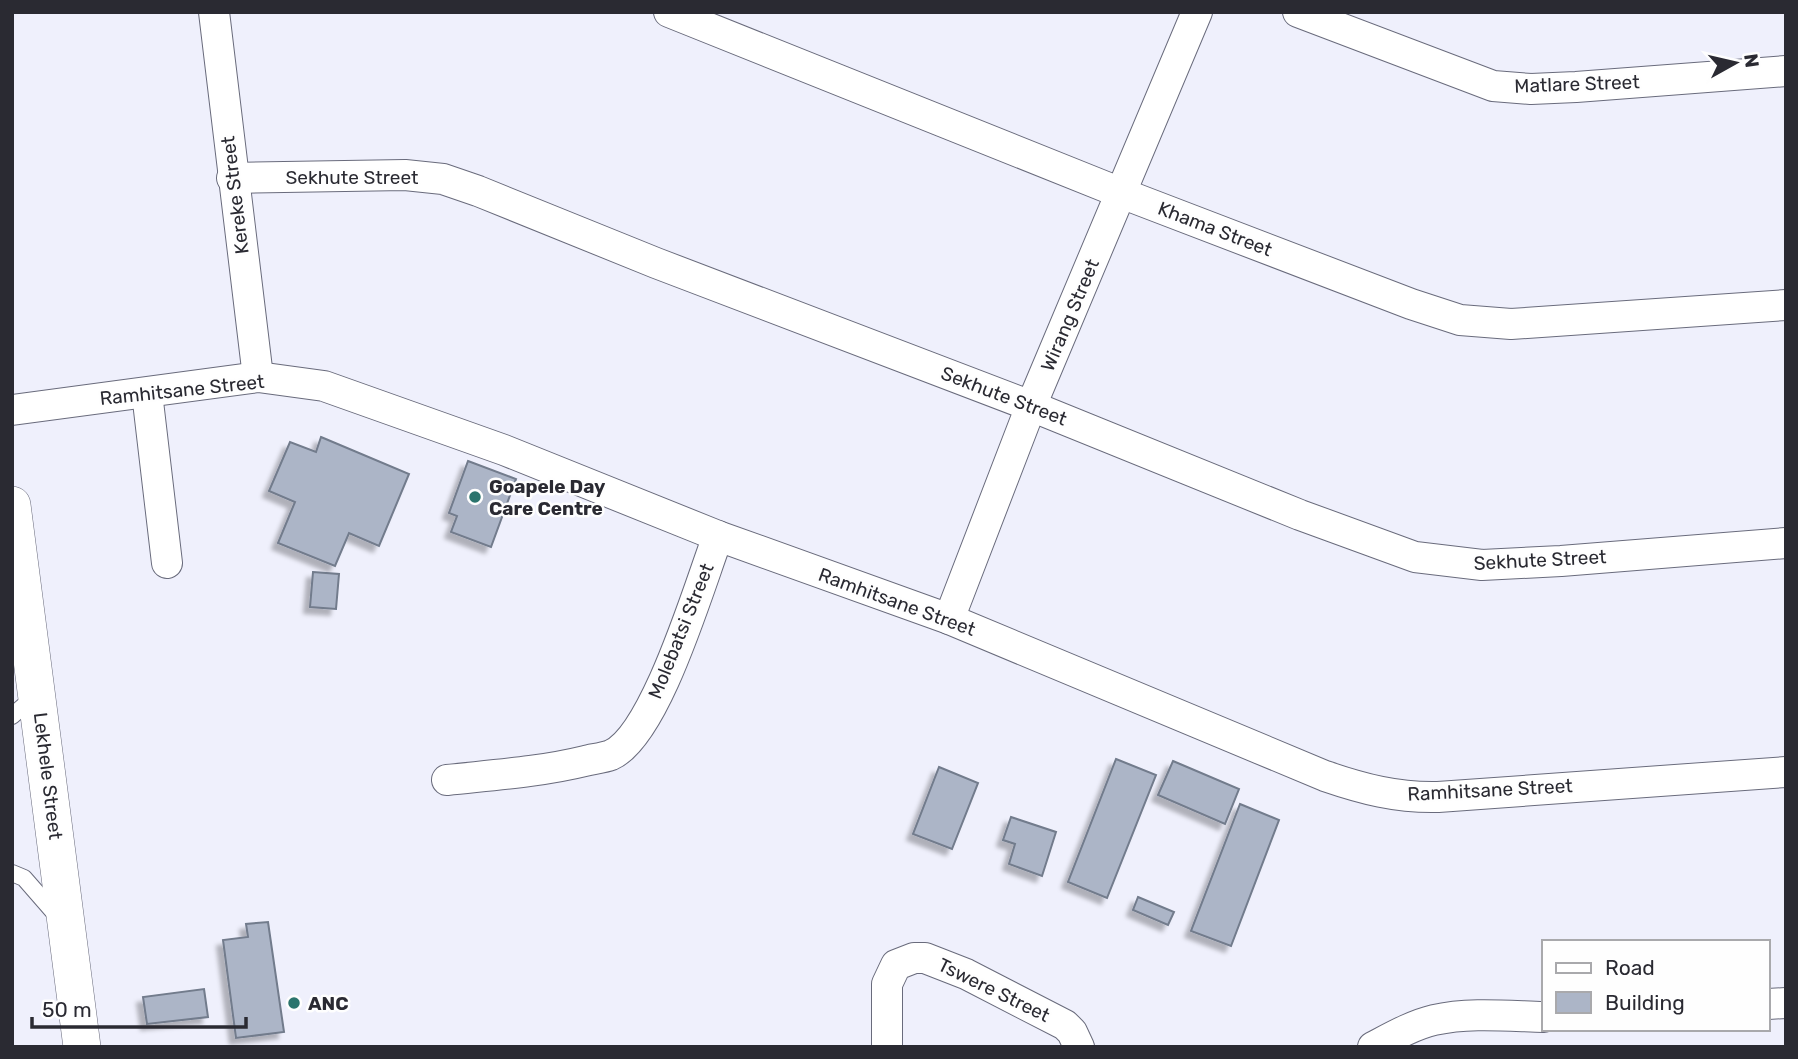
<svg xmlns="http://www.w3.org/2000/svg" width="1798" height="1059" font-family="Rubik,sans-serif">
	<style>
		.building { fill: #acb5c7; stroke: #727b8c; stroke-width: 2; filter: url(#shadow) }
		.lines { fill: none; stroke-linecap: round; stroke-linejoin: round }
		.service-casing { stroke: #696b7c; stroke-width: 18 }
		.minor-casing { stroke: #696b7c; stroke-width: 32 }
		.tertiary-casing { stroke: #696b7c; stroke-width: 38 }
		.service { stroke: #fff; stroke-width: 16 }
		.minor { stroke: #fff; stroke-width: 30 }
		.tertiary { stroke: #fff; stroke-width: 37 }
		.poi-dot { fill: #2b746d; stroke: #fefefe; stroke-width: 2.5 }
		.labels { text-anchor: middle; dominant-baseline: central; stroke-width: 5; stroke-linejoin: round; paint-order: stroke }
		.street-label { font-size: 19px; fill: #2a2a32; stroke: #fefefe }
		.poi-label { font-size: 19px; font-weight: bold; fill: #2a2a32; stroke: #fefefe; text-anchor: start }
	</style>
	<defs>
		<filter id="shadow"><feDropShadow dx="-6" dy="6" stdDeviation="2" flood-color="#0004"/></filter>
	</defs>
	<rect width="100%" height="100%" fill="#eff0fc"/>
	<g class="building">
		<path d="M321,437L409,474L379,546L349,533L335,566L278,543L295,502L269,491L290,442L316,452Z"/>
		<path d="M468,461L516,479L491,547L451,532L457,516L449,513Z"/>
		<path d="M313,572L339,574L336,609L310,607Z"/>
		<path d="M1116,759L1156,775L1107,898L1068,882Z"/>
		<path d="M1173,761L1239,789L1225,824L1158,795Z"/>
		<path d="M939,767L978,783L952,849L913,834Z"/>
		<path d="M1240,804L1279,820L1231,946L1191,931Z"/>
		<path d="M1011,817L1056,832L1042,876L1009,864L1015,844L1003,840Z"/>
		<path d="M1138,897L1174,912L1168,925L1133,910Z"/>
		<path d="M268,922L284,1032L236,1038L223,940L248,937L246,924Z"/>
		<path d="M204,989L208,1017L147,1024L143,997Z"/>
	</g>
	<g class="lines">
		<g class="service-casing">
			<g id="service">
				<path d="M12,716L35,696"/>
				<path d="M12,873L24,878L58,917"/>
			</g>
		</g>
		<g class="minor-casing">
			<g id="minor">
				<path d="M214,12L258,377"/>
				<path d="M669,12L1121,193L1411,304L1460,320L1511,324L1786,305"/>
				<path d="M1298,12L1493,86L1531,89L1576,87L1786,71"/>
				<path d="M232,178L405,175L443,179L478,191L656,263L1031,406L1300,515L1415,557L1482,565L1561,561L1786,543"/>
				<path d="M147,393L167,563"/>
				<path d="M12,410L258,377L324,386L504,450L718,536L949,619L1325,776C1363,789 1397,798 1438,797L1786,772"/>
				<path d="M949,619L1031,406L1197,12"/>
				<path d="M447,780C493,775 540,772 585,761C593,759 603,758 611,755C656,735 700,583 718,536"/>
				<path d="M1768,1004L1786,1003"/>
				<path d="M887,1047V984L896,965L914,958H925L966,974L1065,1025L1072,1032L1079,1047"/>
				<path d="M1373,1047C1392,1037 1413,1025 1434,1020C1469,1012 1508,1016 1544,1017"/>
			</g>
		</g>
		<g class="tertiary-casing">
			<path id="tertiary" d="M12,505L82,1047"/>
		</g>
		<use href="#service" class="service"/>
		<use href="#minor" class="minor"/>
		<use href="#tertiary" class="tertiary"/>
	</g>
	<g class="poi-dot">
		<circle cx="475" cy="497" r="7"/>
		<circle cx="294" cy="1003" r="7"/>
	</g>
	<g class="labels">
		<g class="street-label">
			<text transform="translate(1577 84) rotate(-2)">Matlare Street</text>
			<text x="352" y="177">Sekhute Street</text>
			<text transform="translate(235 195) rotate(-97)">Kereke Street</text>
			<text transform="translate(1215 229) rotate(21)">Khama Street</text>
			<text transform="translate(1070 315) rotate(-67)">Wirang Street</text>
			<text transform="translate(182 390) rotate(-6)">Ramhitsane Street</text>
			<text transform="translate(1004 396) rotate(21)">Sekhute Street</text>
			<text transform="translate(1540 560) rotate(-3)">Sekhute Street</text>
			<text transform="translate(897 602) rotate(20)">Ramhitsane Street</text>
			<text transform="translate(681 631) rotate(-68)">Molebatsi Street</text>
			<text transform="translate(48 776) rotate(83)">Lekhele Street</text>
			<text transform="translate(1490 790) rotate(-3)">Ramhitsane Street</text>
			<text transform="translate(994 990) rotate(26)">Tswere Street</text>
		</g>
		<g class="poi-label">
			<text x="489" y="486">Goapele Day<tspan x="489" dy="22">Care Centre</tspan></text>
			<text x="308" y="1003">ANC</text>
		</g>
	</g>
	<rect width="1798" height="1059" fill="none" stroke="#2a2a32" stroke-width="28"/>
	<rect x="1542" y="940" width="228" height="91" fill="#fefefe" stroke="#a9a9ac" stroke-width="2"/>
	<rect x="1556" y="963" width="35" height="10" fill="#ffffff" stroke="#a9a9ac" stroke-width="2"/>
	<text x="1605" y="975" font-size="21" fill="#2a2a32">Road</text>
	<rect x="1556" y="992" width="35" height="21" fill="#acb5c7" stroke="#a9a9ac" stroke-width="2"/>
	<text x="1605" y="1010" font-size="21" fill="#2a2a32">Building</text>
	<g transform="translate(1735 63) rotate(82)" stroke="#fefefe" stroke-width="5" paint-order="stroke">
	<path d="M0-5L12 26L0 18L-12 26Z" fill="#2a2a32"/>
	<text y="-10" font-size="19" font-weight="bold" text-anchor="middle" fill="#2a2a32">N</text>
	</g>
	<path d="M32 1017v10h214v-10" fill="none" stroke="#2a2a32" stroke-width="3.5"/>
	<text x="42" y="1017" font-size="21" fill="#2a2a32" stroke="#fefefe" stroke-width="5" paint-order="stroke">50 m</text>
</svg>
